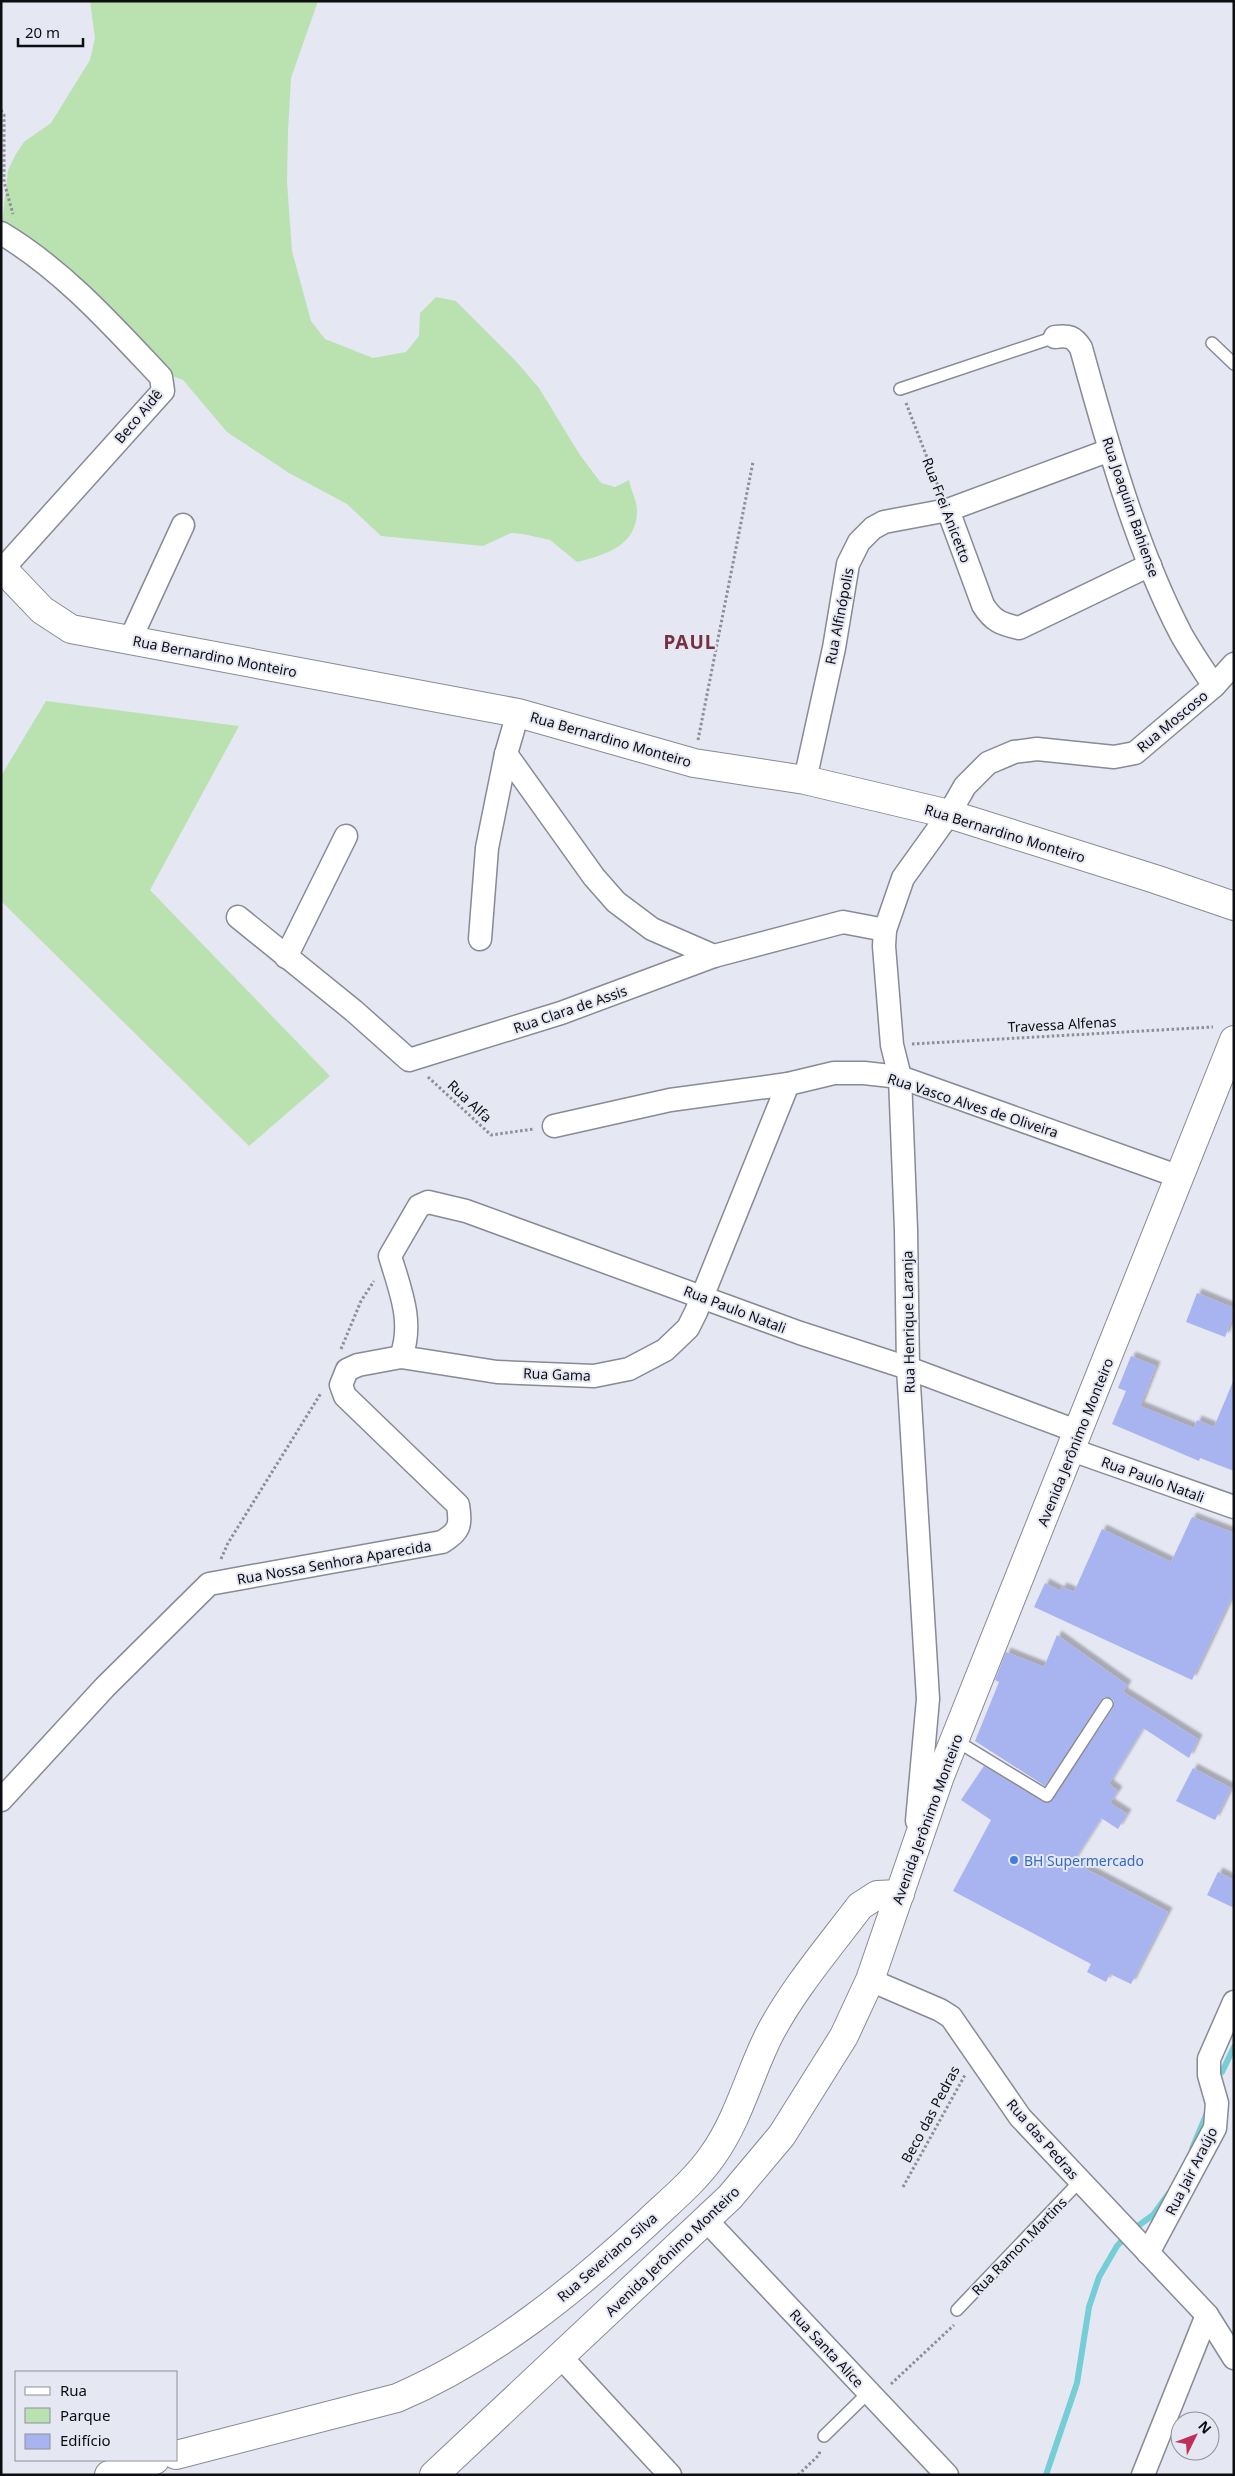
<svg xmlns="http://www.w3.org/2000/svg" width="1235" height="2476" font-family="'Noto Sans',sans-serif">
	<style>
		.green { fill: #bae2b1 }
		.lines { fill: none; stroke-linecap: round; stroke-linejoin: round }
		.stream { stroke: #75ced5; stroke-width: 6 }
		.building { fill: #a8b4ef; filter: url(#shadow) }
		.service-casing { stroke: #888a95; stroke-width: 14 }
		.minor-casing { stroke: #888a95; stroke-width: 25 }
		.tertiary-casing { stroke: #888a95; stroke-width: 30 }
		.path { stroke: #8d8e97; stroke-width: 3; stroke-dasharray: 2.5 2.5; stroke-linecap: butt }
		.service { stroke: #fff; stroke-width: 11 }
		.minor { stroke: #fff; stroke-width: 22 }
		.tertiary { stroke: #fff; stroke-width: 28 }
		.shop-dot { fill: #3f7fe0; stroke: #e5e7f3; stroke-width: 2 }
		.labels { text-anchor: middle; dominant-baseline: central; stroke-width: 4; stroke-linejoin: round; paint-order: stroke }
		.street-label { font-size: 14px; fill: #0d0e12; stroke: #e5e7f3 }
		.shop-label { font-size: 14px; fill: #366cbe; stroke: #e5e7f3; text-anchor: start }
		.district-label { font-size: 19px; font-weight: bold; letter-spacing: 1px; fill: #76303f; stroke: #e5e7f3 }
	</style>
	<defs>
		<filter id="shadow"><feDropShadow dx="4.5" dy="-4.5" stdDeviation="1" flood-color="#0004"/></filter>
	</defs>
	<rect width="100%" height="100%" fill="#e5e7f3"/>
	<g class="green">
		<path d="M90,1H318L291,78L288,132L287,182L292,251L311,321L325,339L373,358L406,352L419,336L420,313L436,297L456,301L514,359L539,388L580,455L601,483L615,487L629,480C631,490 637,501 637,511C637,546 605,555 577,562L550,540L523,534L511,533L483,546L381,536L347,504L289,473L227,432L183,380L159,371L1,233L8,170L16,154L24,142L51,123L90,60L95,38Z"/>
		<path d="M46,701L239,726L150,890L330,1076L249,1146L1,901V776Z"/>
	</g>
	<g class="lines">
		<g class="stream">
			<path d="M1222,2072L1234,2047"/>
			<path d="M1192,2149L1207,2113"/>
			<path d="M1046,2475L1077,2383L1089,2307L1099,2277L1117,2246L1131,2231L1153,2215L1169,2193"/>
		</g>
	</g>
	<g class="building">
		<path d="M1197,1293L1234,1308V1314L1225,1337L1186,1322Z"/>
		<path d="M1131,1356L1156,1366L1140,1406L1194,1428L1197,1420L1214,1427L1234,1379V1471L1200,1458L1199,1461L1112,1424L1126,1391L1118,1388Z"/>
		<path d="M1192,1517L1234,1533V1592L1192,1680L1034,1607L1045,1583L1060,1591L1062,1587L1074,1592L1102,1529L1171,1562Z"/>
		<path d="M1057,1635L1127,1685L1123,1692L1198,1739L1189,1758L1143,1728L1109,1784L1118,1791L1110,1803L1127,1814L1118,1829L1101,1818L1073,1862L1168,1912L1131,1984L1110,1974L1106,1982L1087,1972L1091,1964L953,1891L991,1820L961,1800L984,1766L1043,1802L1050,1803L1113,1708L1114,1701L1111,1698L1104,1697L1101,1700L1045,1786L975,1741L999,1682L995,1680L1006,1652L1044,1667Z"/>
		<path d="M1193,1768L1231,1788L1215,1820L1176,1801Z"/>
		<path d="M1218,1872L1234,1880V1908L1207,1895Z"/>
	</g>
	<g class="lines">
		<g class="service-casing">
			<g id="service">
				<path d="M1212,343L1234,364"/>
				<path d="M900,389L1055,337"/>
				<path d="M955,1740L1047,1796L1107,1704"/>
				<path d="M957,2310L1080,2181"/>
				<path d="M824,2436L869,2392"/>
			</g>
		</g>
		<g class="minor-casing">
			<g id="minor">
				<path d="M1,233C63,270 112,325 161,377L163,391L1,571"/>
				<path d="M1055,337C1069,335 1074,337 1081,348C1107,442 1136,548 1181,634C1191,652 1203,669 1214,686"/>
				<path d="M948,510L983,605C993,621 1001,624 1019,628L1150,565"/>
				<path d="M130,640L183,525"/>
				<path d="M506,754L594,877L616,902L652,929L714,956"/>
				<path d="M805,780L834,648L848,564L859,542L873,528L884,522L948,510L1110,450"/>
				<path d="M238,917L354,1011L409,1060L561,1013L714,956L843,922L885,930"/>
				<path d="M480,939L487,848L506,754L518,713"/>
				<path d="M286,957L346,836"/>
				<path d="M554,1126L670,1100L788,1084L834,1073H864L900,1077L1180,1177"/>
				<path d="M401,1357C414,1322 400,1290 390,1256L419,1206L428,1202L466,1211L800,1333L908,1368L1079,1432"/>
				<path d="M1072,1450L1234,1507"/>
				<path d="M1,1800L105,1687L209,1584L442,1542C460,1531 461,1526 458,1505L345,1396L341,1385L347,1370L358,1365L401,1357L497,1372L594,1376L629,1369L665,1350L688,1328L696,1312L788,1084"/>
				<path d="M917,1821L928,1699L908,1368L906,1230L900,1077L892,1045L884,946L885,930L903,878L949,814L965,786L988,763L1014,752L1037,749L1114,757L1135,753L1214,686L1234,664"/>
				<path d="M870,1980L940,2010L951,2017L1020,2117L1207,2315L1234,2358"/>
				<path d="M707,2221L947,2475"/>
				<path d="M1148,2253L1215,2128L1217,2103L1209,2075V2059L1234,2002"/>
				<path d="M560,2356L670,2475"/>
				<path d="M1143,2475L1207,2315"/>
			</g>
		</g>
		<g class="tertiary-casing">
			<g id="tertiary">
				<path d="M1,567L42,610L71,629L518,713L694,763L805,780L949,814L1155,879L1234,906"/>
				<path d="M176,2455L397,2398C492,2357 572,2292 647,2223C670,2201 695,2181 713,2155C739,2118 749,2075 769,2035C793,1989 829,1947 860,1906L877,1895L900,1894"/>
				<path d="M109,2475L155,2460"/>
				<path d="M434,2475L730,2197L782,2135L844,2036L870,1980L940,1776L1234,1040"/>
			</g>
		</g>
		<g class="path">
			<path d="M1,110L4,115V182L13,214"/>
			<path d="M906,403L940,491"/>
			<path d="M698,740L753,462"/>
			<path d="M912,1044L1213,1027"/>
			<path d="M428,1077L491,1135L534,1129"/>
			<path d="M341,1349L361,1301L374,1281"/>
			<path d="M221,1559L228,1543L321,1393"/>
			<path d="M903,2187L965,2075"/>
			<path d="M891,2384L954,2325"/>
			<path d="M798,2475L819,2455L820,2451"/>
		</g>
		<use href="#service" class="service"/>
		<use href="#minor" class="minor"/>
		<use href="#tertiary" class="tertiary"/>
	</g>
	<circle class="shop-dot" cx="1014" cy="1860" r="5"/>
	<g class="labels">
		<g class="street-label">
			<text transform="translate(138 416) rotate(-50)">Beco Aidê</text>
			<text transform="translate(1131 507) rotate(71)">Rua Joaquim Bahiense</text>
			<text transform="translate(947 510) rotate(69)">Rua Frei Anicetto</text>
			<text transform="translate(839 616) rotate(-79)">Rua Alfinópolis</text>
			<text transform="translate(215 656) rotate(11)">Rua Bernardino Monteiro</text>
			<text transform="translate(1172 721) rotate(-40)">Rua Moscoso</text>
			<text transform="translate(611 739) rotate(16)">Rua Bernardino Monteiro</text>
			<text transform="translate(1005 833) rotate(17)">Rua Bernardino Monteiro</text>
			<text transform="translate(570 1009) rotate(-19)">Rua Clara de Assis</text>
			<text transform="translate(1062 1024) rotate(-3)">Travessa Alfenas</text>
			<text transform="translate(470 1101) rotate(43)">Rua Alfa</text>
			<text transform="translate(973 1105) rotate(18)">Rua Vasco Alves de Oliveira</text>
			<text transform="translate(735 1309) rotate(21)">Rua Paulo Natali</text>
			<text transform="translate(908 1322) rotate(-91)">Rua Henrique Laranja</text>
			<text transform="translate(557 1374) rotate(2)">Rua Gama</text>
			<text transform="translate(1075 1442) rotate(-68)">Avenida Jerônimo Monteiro</text>
			<text transform="translate(1153 1479) rotate(20)">Rua Paulo Natali</text>
			<text transform="translate(334 1562) rotate(-10)">Rua Nossa Senhora Aparecida</text>
			<text transform="translate(927 1819) rotate(-70)">Avenida Jerônimo Monteiro</text>
			<text transform="translate(930 2114) rotate(-62)">Beco das Pedras</text>
			<text transform="translate(1043 2139) rotate(49)">Rua das Pedras</text>
			<text transform="translate(1191 2171) rotate(-63)">Rua Jair Araújo</text>
			<text transform="translate(1019 2246) rotate(-46)">Rua Ramon Martins</text>
			<text transform="translate(672 2251) rotate(-44)">Avenida Jerônimo Monteiro</text>
			<text transform="translate(607 2257) rotate(-41)">Rua Severiano Silva</text>
			<text transform="translate(827 2348) rotate(47)">Rua Santa Alice</text>
		</g>
		<g class="shop-label">
			<text x="1024" y="1860">BH Supermercado</text>
		</g>
		<g class="district-label">
			<text x="690" y="642">PAUL</text>
		</g>
	</g>
	<rect width="1235" height="2476" fill="none" stroke="#0d0e12" stroke-width="5"/>
	<rect x="15" y="2371" width="162" height="90" fill="#e5e7f3" stroke="#8f9099"/>
	<rect x="25" y="2387" width="25" height="8" fill="#ffffff" stroke="#8f9099"/>
	<text x="60" y="2396" font-size="15" fill="#0d0e12">Rua</text>
	<rect x="25" y="2408" width="25" height="15" fill="#bae2b1" stroke="#8f9099"/>
	<text x="60" y="2421" font-size="15" fill="#0d0e12">Parque</text>
	<rect x="25" y="2434" width="25" height="15" fill="#a8b4ef" stroke="#8f9099"/>
	<text x="60" y="2446" font-size="15" fill="#0d0e12">Edifício</text>
	<g transform="translate(1195 2436) rotate(48)"><circle r="24" fill="#e5e7f3" stroke="#8f9099"/>
	<path d="M0-4L9 19L0 12L-9 19Z" fill="#be2f59"/>
	<text y="-8" font-size="14" font-weight="bold" text-anchor="middle" fill="#0d0e12">N</text>
	</g>
	<path d="M18 38v8h65v-8" fill="none" stroke="#0d0e12" stroke-width="2.5"/>
	<text x="25" y="38" font-size="15" fill="#0d0e12" stroke="#e5e7f3" stroke-width="4" paint-order="stroke">20 m</text>
</svg>
